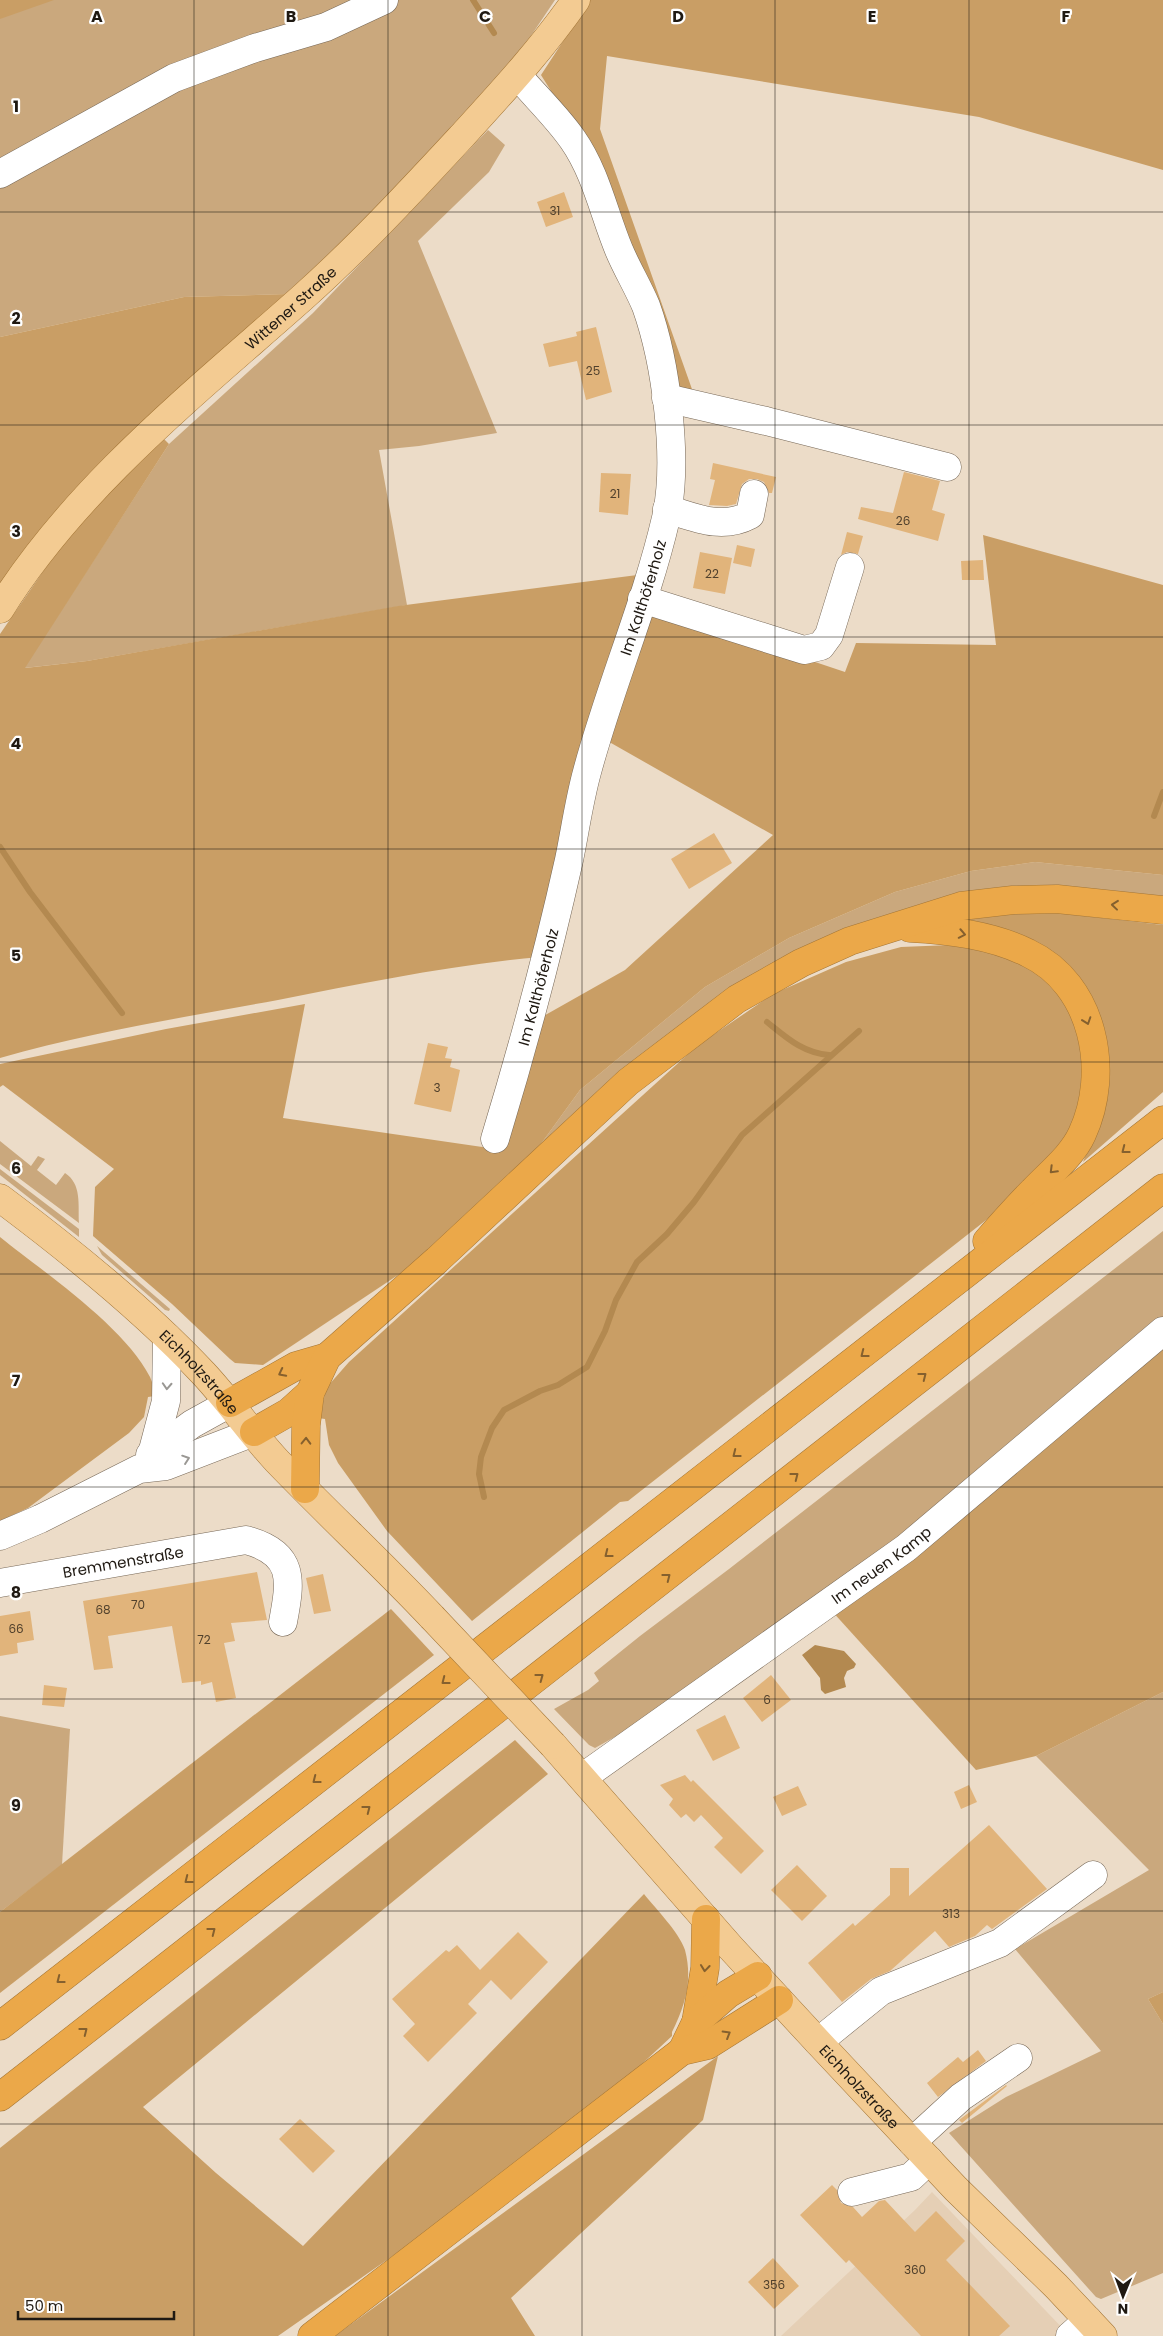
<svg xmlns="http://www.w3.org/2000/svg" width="1163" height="2336" font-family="Poppins,sans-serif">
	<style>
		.built { fill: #e5cfb5 }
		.green { fill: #caa87d }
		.forest { fill: #c99e65 }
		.water { fill: #b38950 }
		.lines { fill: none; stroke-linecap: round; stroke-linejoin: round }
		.stream { stroke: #b38950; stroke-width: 6 }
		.building { fill: #e1b47b }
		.minor-casing { stroke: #776857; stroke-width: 29 }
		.major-casing { stroke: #a47636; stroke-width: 29 }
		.highway-casing { stroke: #a47636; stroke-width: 29 }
		.minor { stroke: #fff; stroke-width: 28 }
		.major { stroke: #f3cb92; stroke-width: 28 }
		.highway { stroke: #eba849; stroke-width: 28 }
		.major-bridge-casing { stroke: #a47636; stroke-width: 29; stroke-linecap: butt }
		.major-bridge { stroke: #f3cb92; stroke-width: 28 }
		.oneway { stroke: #85602e }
		.oneway2 { stroke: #9a9894 }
		.grid { fill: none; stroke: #1f1912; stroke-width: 1; stroke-opacity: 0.55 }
		.labels { text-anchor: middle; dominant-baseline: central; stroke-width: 4.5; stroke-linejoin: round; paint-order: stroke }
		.number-label { font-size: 12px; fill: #50402c }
		.street-label { font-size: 15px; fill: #1f1912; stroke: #fff }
		.grid-label { font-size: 16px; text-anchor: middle; font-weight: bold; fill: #1f1912; stroke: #fff; stroke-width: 4.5; stroke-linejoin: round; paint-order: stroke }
	</style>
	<rect width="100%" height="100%" fill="#ecdcc8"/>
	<path class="built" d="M932,2192L1070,2336H781L915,2210Z"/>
	<g class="green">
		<path d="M0,0H555L512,64L407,184L287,294L184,297L0,337Z"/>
		<path d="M488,130L505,145L489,172L418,241L497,433L419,446L379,450L407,605L87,661L24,668L169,444L313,313Z"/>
		<path d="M1035,862L1163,875V904L876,919L535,1152L580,1090L705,987L789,938L895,892L971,871Z"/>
		<path d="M0,1141L31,1166L38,1156L45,1159L37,1170L56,1185L65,1173C82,1184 78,1205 79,1223L0,1164Z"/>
		<path d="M0,1169L79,1229V1237L0,1175Z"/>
		<path d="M1163,1231V1319L895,1547L652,1716L595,1748L589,1745L554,1709L588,1690L599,1681L594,1673L640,1636L729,1569Z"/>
		<path d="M97,1246L170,1309L169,1311L165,1310L102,1255Z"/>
		<path d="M1163,1692V1992L1148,1999L1163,2024V2273L1101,2299L1096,2297L949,2133L1006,2097L1101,2051L1015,1949L1149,1870L1036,1756Z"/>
		<path d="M0,1716L70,1729L62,1865L0,1912Z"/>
	</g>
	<g class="forest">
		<path d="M0,0H54L0,19Z"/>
		<path d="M590,0H1163V170L979,117L607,56L600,129L693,392L676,397L581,139L541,75Z"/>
		<path d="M287,294L0,586V337L184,297Z"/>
		<path d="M162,437L169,444L25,668L87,661L398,606L645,574L540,957C452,965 365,983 278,1000C185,1017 91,1032 0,1058V634L71,531Z"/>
		<path d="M983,535L1163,585V875L1035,862L971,871L895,892L789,938L705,987L580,1090L535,1152L410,1267L263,1365L235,1363L230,1359L172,1304L93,1236L95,1187L114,1169L3,1085L0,1087V1064L166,1029L305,1004L283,1118L496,1149L533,1022L625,970L773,835L604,739L647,606L845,672L856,643L996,645Z"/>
		<path d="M1059,913L1163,925V1092L1083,1162L1105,1105L1108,1047L1094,1005L1070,972L941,921L999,914Z"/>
		<path d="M950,945L1002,953L1036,971L1061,996L1079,1022L1087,1056L1078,1124L1036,1181L628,1501L620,1502L472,1621L387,1531L338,1463L329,1445L325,1419L318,1418L327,1387L349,1362L697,1046L773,994L846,962L901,947Z"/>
		<path d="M0,1237C46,1274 124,1326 150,1377C153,1383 154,1390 155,1396L148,1397L144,1417L129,1433L28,1508L0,1521Z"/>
		<path d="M1163,1340V1692L1036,1756L976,1770L830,1609Z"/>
		<path d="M391,1609L434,1655L0,1993V1912Z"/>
		<path d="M515,1740L548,1774L143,2107L216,2173L303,2246L644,1894C656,1909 679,1932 685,1950C693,1980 685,2006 672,2032V2036L616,2088L477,2197L278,2336H0V2148Z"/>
		<path d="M1163,1992V2024L1148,1999Z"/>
		<path d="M718,2056L703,2120L511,2298L535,2336H335Z"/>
	</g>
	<path class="water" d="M815,1645L844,1651L856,1664L854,1668L847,1671L844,1678L846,1687L825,1694L821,1690L820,1678L802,1655Z"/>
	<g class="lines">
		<g class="stream">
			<path d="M473,0L494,33"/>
			<path d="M1154,816L1163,792"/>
			<path d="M0,847L30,892L122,1013"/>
			<path d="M767,1022C787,1038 803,1053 829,1055"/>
			<path d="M484,1497L479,1474L481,1457L492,1428L504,1410L540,1391L558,1385L587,1367L605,1331L616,1300L637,1262L667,1234L694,1202L742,1135L859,1031"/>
		</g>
	</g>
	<g class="building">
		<path d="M564,192L573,217L546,227L537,202Z"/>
		<path d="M596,327L612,392L586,400L577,361L549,367L543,344L577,336L576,332Z"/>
		<path d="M713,463L776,477L772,493H769L764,482L757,479H749L742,484L736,504L727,506L709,505L715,480L710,479Z"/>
		<path d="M904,472L940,481L932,510L945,514L938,541L858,519L861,507L893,513Z"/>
		<path d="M601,473L631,474L628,515L599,512Z"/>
		<path d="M847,532L863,536L858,554L847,552L841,555Z"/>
		<path d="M737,545L755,549L751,567L733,563Z"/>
		<path d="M700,552L732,558L725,594L693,588Z"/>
		<path d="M983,560L984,580H962L961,561Z"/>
		<path d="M714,833L732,863L689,889L671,859Z"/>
		<path d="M428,1043L448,1047L445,1058L452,1059L450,1067L460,1070L451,1112L414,1104Z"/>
		<path d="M257,1572L267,1620L231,1623L235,1641L224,1643L236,1698L216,1702L212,1682L201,1685V1681L182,1683L172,1626L108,1636L113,1668L94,1670L83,1601Z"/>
		<path d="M323,1574L331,1611L314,1614L306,1578Z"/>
		<path d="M30,1611L34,1640L17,1643L18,1653L0,1656V1616Z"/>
		<path d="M771,1675L791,1700L762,1722L743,1698Z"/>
		<path d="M44,1685L67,1688L64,1707L42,1705Z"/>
		<path d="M725,1715L740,1748L713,1761L696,1730Z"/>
		<path d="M685,1775L691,1782L693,1780L764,1851L741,1874L714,1847L723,1838L701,1815L694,1822L686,1814L681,1818L669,1805L673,1799L660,1785Z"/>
		<path d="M969,1785L977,1802L961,1809L954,1792Z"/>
		<path d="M798,1786L807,1805L782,1816L773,1797Z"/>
		<path d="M989,1825L1047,1889L992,1929L987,1925L975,1936L949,1947L935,1931L890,1971L871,1979L842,2002L808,1963L853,1923L855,1926L890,1895V1868H909V1896Z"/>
		<path d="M797,1865L827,1896L802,1921L771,1890Z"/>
		<path d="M518,1932L548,1962L511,2000L491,1980L468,2004L477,2013L428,2062L403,2036L415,2024L392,1999L446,1950L449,1952L457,1945L480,1970Z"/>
		<path d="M978,2050L986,2061L938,2097L927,2083L958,2057L963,2062Z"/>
		<path d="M1006,2085L1007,2086L962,2123L959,2120Z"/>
		<path d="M300,2119L335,2151L313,2173L279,2139Z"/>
		<path d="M832,2185L837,2190L841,2203L853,2207L862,2217L879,2201L885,2200L915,2232L936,2211L965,2241L946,2260L1010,2326L999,2336H921L849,2260L846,2263L800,2215Z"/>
		<path d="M773,2258L799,2286L774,2309L748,2282Z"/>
	</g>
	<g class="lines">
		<g class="minor-casing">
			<g id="minor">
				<path d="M0,174L174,78L255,48L326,27L384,0"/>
				<path d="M666,398L766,421L947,467"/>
				<path d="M667,509C696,518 722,530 750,515L754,494"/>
				<path d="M642,599L804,650L821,646L829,635L850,567"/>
				<path id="s1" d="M495,1139C523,1047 548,954 569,860C575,831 579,801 587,772C610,686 646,604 666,518C679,460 666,362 646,306C638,287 627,269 619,250C604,214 596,173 573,140C558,118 536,97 518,76"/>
				<path d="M153,1450L166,1401L167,1337"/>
				<path d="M150,1455L192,1424L230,1403"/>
				<path d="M0,1536L40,1519L139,1469L166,1466L254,1432"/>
				<path id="s2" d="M0,1583L246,1540C295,1553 291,1580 283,1622"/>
				<path id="s3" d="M583,1777L906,1548L1163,1331"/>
				<path d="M818,2042L881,1991L1000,1943L1093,1875"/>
				<path d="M912,2142L961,2097L1018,2058"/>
				<path d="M852,2192L911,2177L929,2160"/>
				<path d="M1070,2336L1088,2320"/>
			</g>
		</g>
		<g class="major-casing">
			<g id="major">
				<path id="s4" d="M0,609C76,487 195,393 302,298C359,247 410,192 462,136C503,91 541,50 576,0"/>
				<path id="s5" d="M0,1198C71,1251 143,1309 204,1374C230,1402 251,1433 277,1461C328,1514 382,1564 432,1617"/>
				<path id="s6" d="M553,1745L731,1948L818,2042L956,2189L1056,2286L1103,2336"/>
			</g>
		</g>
		<g class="highway-casing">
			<g id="highway">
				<path d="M910,928C949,930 992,935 1028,953C1094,984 1111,1072 1082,1134C1072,1156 1050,1173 1033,1191C1017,1207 1002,1224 987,1241"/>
				<path d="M230,1403L296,1366L327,1357"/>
				<path d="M254,1432L289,1412L310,1393"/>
				<path d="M305,1489L306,1425L310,1393L327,1357L437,1260L628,1082L737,999L801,963L850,941L961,906L1013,900L1057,899L1163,910"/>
				<path d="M696,2022L705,1968L706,1919"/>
				<path d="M0,2026L1163,1120"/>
				<path d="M682,2051L696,2022L728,1994L758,1976"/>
				<path d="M0,2097L1163,1188"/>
				<path d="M312,2336L682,2051L708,2045L779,2000"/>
			</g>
		</g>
		<use href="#minor" class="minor"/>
		<use href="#major" class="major"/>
		<use href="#highway" class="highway"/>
		<g class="major-bridge-casing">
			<path id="major-bridge" d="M432,1617L553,1745"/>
		</g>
		<use href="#major-bridge" class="major-bridge"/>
	</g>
	<defs><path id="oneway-chevron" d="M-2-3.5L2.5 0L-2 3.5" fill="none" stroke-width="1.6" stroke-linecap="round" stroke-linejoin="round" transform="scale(1.25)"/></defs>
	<g class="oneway">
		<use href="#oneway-chevron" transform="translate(1115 905) rotate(-174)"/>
		<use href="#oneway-chevron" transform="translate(962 934) rotate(11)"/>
		<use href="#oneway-chevron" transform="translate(1087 1021) rotate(71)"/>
		<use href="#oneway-chevron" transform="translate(1125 1150) rotate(142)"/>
		<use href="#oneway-chevron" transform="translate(1053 1170) rotate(135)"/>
		<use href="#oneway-chevron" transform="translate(864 1354) rotate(142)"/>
		<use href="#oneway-chevron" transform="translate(282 1373) rotate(153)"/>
		<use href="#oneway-chevron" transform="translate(923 1376) rotate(-38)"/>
		<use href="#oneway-chevron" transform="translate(306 1441) rotate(-89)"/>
		<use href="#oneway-chevron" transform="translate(736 1454) rotate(142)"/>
		<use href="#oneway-chevron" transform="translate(795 1476) rotate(-38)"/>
		<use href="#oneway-chevron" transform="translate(608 1554) rotate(142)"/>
		<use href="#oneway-chevron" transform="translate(667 1577) rotate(-38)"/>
		<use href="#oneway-chevron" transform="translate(540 1677) rotate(-37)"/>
		<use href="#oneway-chevron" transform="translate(445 1681) rotate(142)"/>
		<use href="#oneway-chevron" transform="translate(316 1780) rotate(142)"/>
		<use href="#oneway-chevron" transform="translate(367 1809) rotate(-38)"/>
		<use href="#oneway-chevron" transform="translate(188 1880) rotate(142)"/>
		<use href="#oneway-chevron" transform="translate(212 1931) rotate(-38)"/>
		<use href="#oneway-chevron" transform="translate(705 1968) rotate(96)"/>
		<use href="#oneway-chevron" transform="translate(60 1980) rotate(142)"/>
		<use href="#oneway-chevron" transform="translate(84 2031) rotate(-38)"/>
		<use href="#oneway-chevron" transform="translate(727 2034) rotate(-31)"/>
	</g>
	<g class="oneway2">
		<use href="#oneway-chevron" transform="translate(167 1386) rotate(93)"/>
		<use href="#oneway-chevron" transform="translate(186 1459) rotate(-19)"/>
	</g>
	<path class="grid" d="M194,0V2336M388,0V2336M582,0V2336M775,0V2336M969,0V2336M0,212H1163M0,425H1163M0,637H1163M0,849H1163M0,1062H1163M0,1274H1163M0,1487H1163M0,1699H1163M0,1911H1163M0,2124H1163"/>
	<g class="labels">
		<g class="number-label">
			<text x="555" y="210">31</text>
			<text x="593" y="370">25</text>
			<text x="615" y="493">21</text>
			<text x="903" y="520">26</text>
			<text x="712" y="573">22</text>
			<text x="437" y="1087">3</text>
			<text x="138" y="1604">70</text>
			<text x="103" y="1609">68</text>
			<text x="16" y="1628">66</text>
			<text x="204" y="1639">72</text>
			<text x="767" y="1699">6</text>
			<text x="951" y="1913">313</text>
			<text x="915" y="2269">360</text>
			<text x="774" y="2284">356</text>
		</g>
		<g class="street-label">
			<text stroke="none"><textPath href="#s4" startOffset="420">Wittener Straße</textPath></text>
			<text stroke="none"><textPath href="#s1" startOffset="562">Im Kalthöferholz</textPath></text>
			<text stroke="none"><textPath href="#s1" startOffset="158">Im Kalthöferholz</textPath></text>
			<text stroke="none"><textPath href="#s5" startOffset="265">Eichholzstraße</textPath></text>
			<text stroke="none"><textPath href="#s2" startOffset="125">Bremmenstraße</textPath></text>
			<text stroke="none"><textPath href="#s3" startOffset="366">Im neuen Kamp</textPath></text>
			<text stroke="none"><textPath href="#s6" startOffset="459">Eichholzstraße</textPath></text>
		</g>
	</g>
	<g class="grid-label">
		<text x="97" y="22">A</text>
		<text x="291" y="22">B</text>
		<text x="485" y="22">C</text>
		<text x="678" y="22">D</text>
		<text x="872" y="22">E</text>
		<text x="1066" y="22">F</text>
		<text x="16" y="112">1</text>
		<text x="16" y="324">2</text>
		<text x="16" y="537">3</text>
		<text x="16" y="749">4</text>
		<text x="16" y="961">5</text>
		<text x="16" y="1174">6</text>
		<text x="16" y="1386">7</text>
		<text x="16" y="1598">8</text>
		<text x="16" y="1811">9</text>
	</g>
	<g transform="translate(1123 2296) rotate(181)" stroke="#ffffff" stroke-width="4" paint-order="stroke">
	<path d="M0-4L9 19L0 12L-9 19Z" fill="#1f1912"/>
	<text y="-8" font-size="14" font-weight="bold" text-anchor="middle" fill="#1f1912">N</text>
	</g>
	<path d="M18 2311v8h156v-8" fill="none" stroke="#1f1912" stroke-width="2.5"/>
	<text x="25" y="2311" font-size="15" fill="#1f1912" stroke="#ffffff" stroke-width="4" paint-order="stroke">50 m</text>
</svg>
